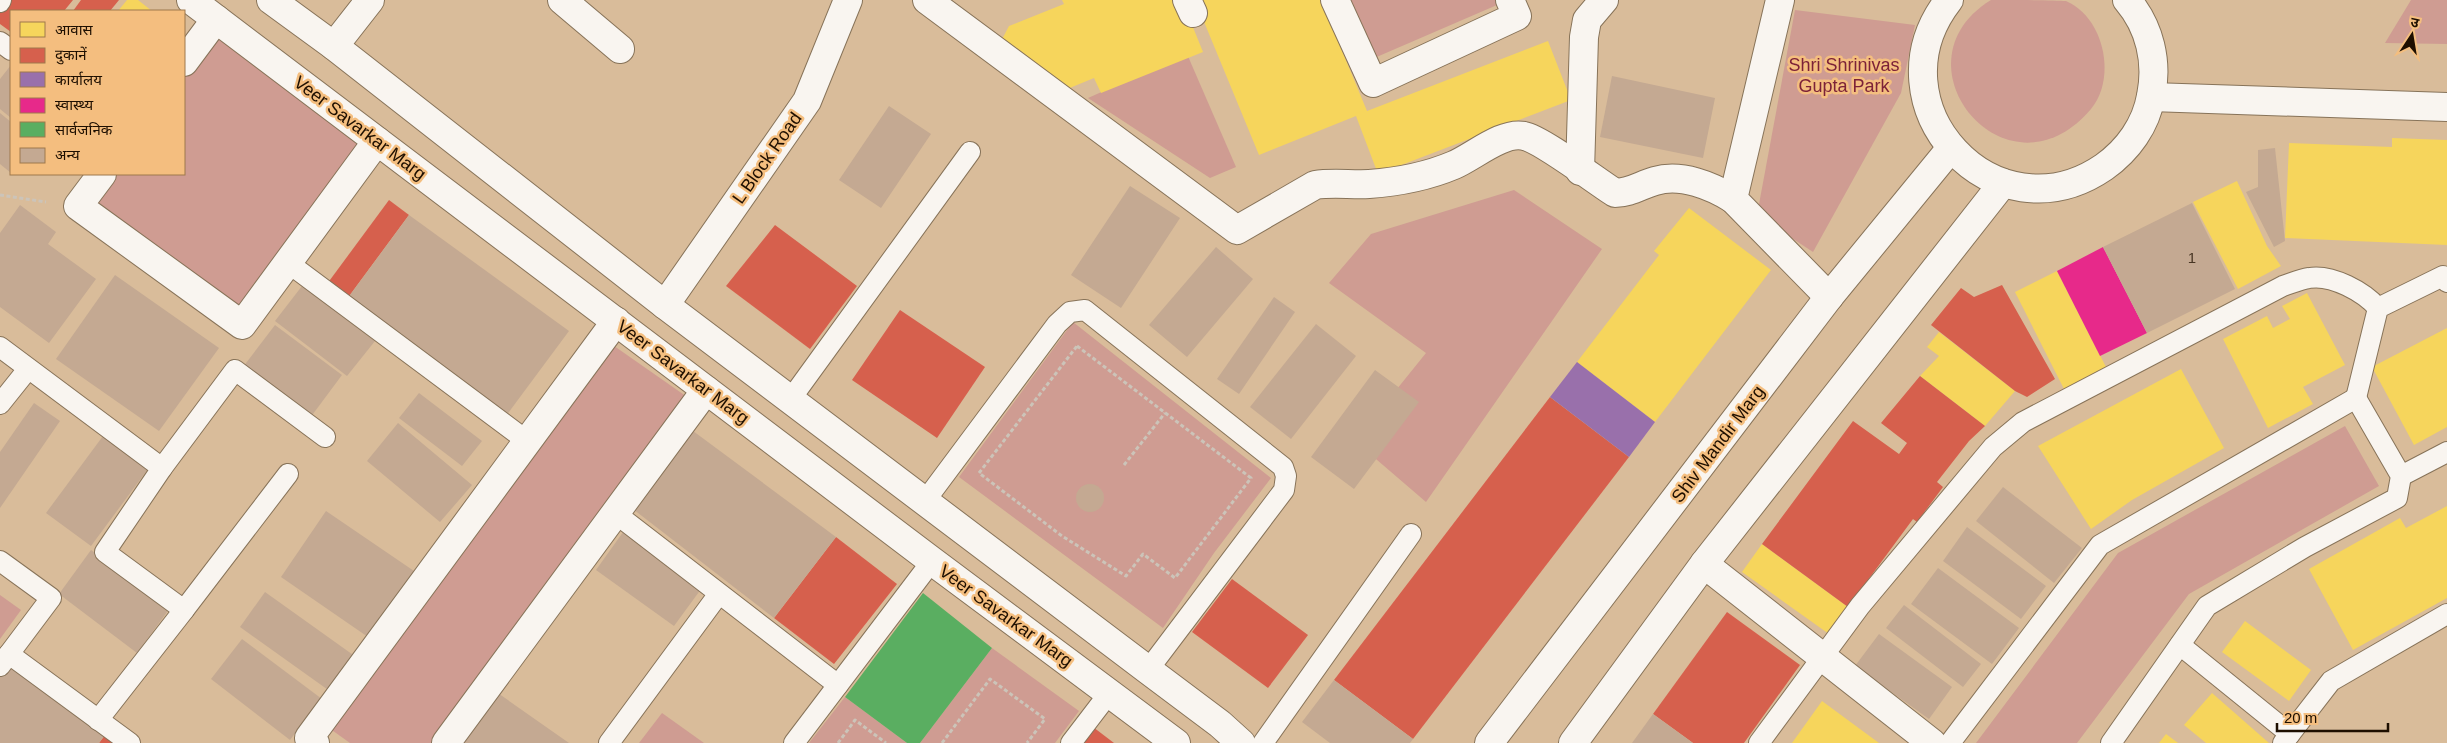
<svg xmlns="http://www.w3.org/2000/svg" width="2447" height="743" font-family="Arial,'Noto Sans Devanagari',sans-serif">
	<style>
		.green { fill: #cf9c92 }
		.homes { fill: #f6d55c }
		.shops { fill: #d6604d }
		.offices { fill: #9970ab }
		.health { fill: #e7298a }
		.public { fill: #5aae61 }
		.building { fill: #c4a992 }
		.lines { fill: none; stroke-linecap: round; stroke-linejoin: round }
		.service-casing { stroke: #877359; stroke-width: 22 }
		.pedestrian-casing { stroke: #877359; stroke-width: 30 }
		.minor-casing { stroke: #877359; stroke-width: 30 }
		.tertiary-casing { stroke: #877359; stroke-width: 30 }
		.path { stroke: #ccc4b9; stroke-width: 3; stroke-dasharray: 4 2.5; stroke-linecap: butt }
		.service { stroke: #f9f5f0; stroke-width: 20 }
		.pedestrian { stroke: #f9f5f0; stroke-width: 28 }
		.minor { stroke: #f9f5f0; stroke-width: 28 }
		.tertiary { stroke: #f9f5f0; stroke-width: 28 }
		.labels { text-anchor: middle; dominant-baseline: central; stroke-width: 5; stroke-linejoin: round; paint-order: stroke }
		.number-label { font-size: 15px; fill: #483624 }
		.park-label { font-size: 18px; fill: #7c2238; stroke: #f4be7f }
		.street-label { font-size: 18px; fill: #1e0f00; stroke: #f4be7f }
	</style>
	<rect width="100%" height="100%" fill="#d9bc9a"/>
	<g class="green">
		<path d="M1346,0H1495L1497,5L1372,59Z"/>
		<path d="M1991,0C2006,0 2055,0 2066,1C2104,17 2117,78 2091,109C2007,208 1888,63 1991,0Z"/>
		<path d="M2411,0H2447V44L2385,43Z"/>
		<path d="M1795,10L1915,25L1901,93L1813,252L1757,215Z"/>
		<path d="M215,36L361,144L238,310L92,203L114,174H184V79Z"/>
		<path d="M1187,54L1236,167L1210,178L1088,98Z"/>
		<path d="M1514,190L1602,249L1426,502L1355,441L1426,353L1329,283L1371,234Z"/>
		<path d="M1073,322L1271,478L1214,553L1163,628L959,477Z"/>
		<path d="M607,341L690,399L442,743H350L329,728Z"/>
		<path d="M2345,426L2379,486L2189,594L2077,743H1976L2118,553Z"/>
		<path d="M0,595L21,610L0,639Z"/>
		<path d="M992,648L1079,711L1055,743H920Z"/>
		<path d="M845,697L907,743H809Z"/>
		<path d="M662,713L704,743H639Z"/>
	</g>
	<g class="homes">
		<path d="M127,0H138L152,11H118Z"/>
		<path d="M1062,0H1182L1203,52L1101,93L1094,78L1060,92L999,45L1009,26L1064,4Z"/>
		<path d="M1195,0H1321L1367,111L1548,41L1571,100L1378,174L1356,116L1259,155Z"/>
		<path d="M2392,138L2447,140V245L2285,238L2289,143L2392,147Z"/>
		<path d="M2237,181L2267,246L2281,266L2238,289L2193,202Z"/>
		<path d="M1689,208L1771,270L1655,422L1577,362L1659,255L1654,251Z"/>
		<path d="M2057,271L2106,367L2064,389L2015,292Z"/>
		<path d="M2307,293L2345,365L2303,387L2313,404L2268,428L2223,339L2267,316L2273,328L2290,319L2282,306Z"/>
		<path d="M2447,328V427L2414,445L2372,367Z"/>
		<path d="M1939,332L2015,391L1985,426L1920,376L1939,356L1927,347Z"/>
		<path d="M2181,369L2224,448L2132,500L2091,529L2038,446Z"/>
		<path d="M2447,506V598L2353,650L2309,569L2400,518L2406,528Z"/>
		<path d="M1762,544L1848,607L1829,634L1742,572Z"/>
		<path d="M2245,621L2311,670L2289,701L2222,652Z"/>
		<path d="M2212,693L2269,743H2206L2184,725Z"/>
		<path d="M1822,701L1879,743H1792Z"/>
		<path d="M2166,734L2178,743H2159Z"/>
	</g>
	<g class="shops">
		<path d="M7,0H73L64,11H11V32L0,24V9Z"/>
		<path d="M81,0H119L110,11H73Z"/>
		<path d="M389,200L409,215L347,299L327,284Z"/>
		<path d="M775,225L857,286L810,349L726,286Z"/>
		<path d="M2002,285L2055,379L2027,397L2015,391L1931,325L1961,288L1974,297Z"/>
		<path d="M900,310L985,367L937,438L852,380Z"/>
		<path d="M1920,376L1985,426L1969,441L1937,482L1943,487L1917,522L1913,519L1848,607L1762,544L1853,421L1899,454L1907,443L1881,423Z"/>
		<path d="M1550,397L1629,457L1413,739L1334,680Z"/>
		<path d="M836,537L897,584L834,664L774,618Z"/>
		<path d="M1232,579L1308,635L1268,688L1192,632Z"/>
		<path d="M1727,612L1800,665L1744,743H1693L1653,714Z"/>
		<path d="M1093,727L1114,743H1082Z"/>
		<path d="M105,735L116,743H99Z"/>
	</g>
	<path class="offices" d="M1577,362L1655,422L1629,457L1550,397Z"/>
	<path class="health" d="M2103,247L2147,333L2100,356L2057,271Z"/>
	<path class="public" d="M923,593L992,648L920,743H907L845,697Z"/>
	<g class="building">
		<path d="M11,65V118L0,109V79Z"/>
		<path d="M1612,76L1715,98L1703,158L1600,137Z"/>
		<path d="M889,106L931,134L881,208L839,180Z"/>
		<path d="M0,113L11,122V173L0,164Z"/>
		<path d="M2275,148L2285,241L2274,247L2246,192L2258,187V150Z"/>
		<path d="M1130,186L1180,218L1121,308L1071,275Z"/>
		<path d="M2192,203L2235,289L2147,333L2103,247Z"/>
		<path d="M20,205L56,232L48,244L96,279L49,343L0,307V233Z"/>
		<path d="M409,215L569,331L506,416L347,299Z"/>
		<path d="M1216,247L1253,279L1187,357L1149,325Z"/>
		<path d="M115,275L219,348L159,431L56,359Z"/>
		<path d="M302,286L375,341L347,376L275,321Z"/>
		<path d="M1274,297L1295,312L1239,394L1217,379Z"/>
		<path d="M1316,324L1356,356L1291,439L1250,407Z"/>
		<path d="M275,325L342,375L310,418L243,367Z"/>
		<path d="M1375,370L1419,402L1354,489L1311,457Z"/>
		<path d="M419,393L482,441L462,466L399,418Z"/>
		<path d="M34,403L60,421L0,508V452Z"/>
		<path d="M398,423L472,485L440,522L367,461Z"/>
		<path d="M689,428L836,537L774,618L629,506Z"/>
		<path d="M103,436L148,469L91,546L46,513Z"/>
		<circle cx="1090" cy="498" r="14"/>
		<path d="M2003,487L2082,548L2054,583L1976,521Z"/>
		<path d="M326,511L414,571L368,637L281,577Z"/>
		<path d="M1967,527L2046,586L2021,619L1943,561Z"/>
		<path d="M626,528L704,585L674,626L596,570Z"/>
		<path d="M91,550L170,608L137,653L59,594Z"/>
		<path d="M1938,568L2019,628L1992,664L1911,604Z"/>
		<path d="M265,592L356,657L331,692L240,627Z"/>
		<path d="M1904,605L1981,664L1963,687L1886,628Z"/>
		<path d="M1879,634L1952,687L1929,719L1855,666Z"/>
		<path d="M242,639L322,699L290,740L211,679Z"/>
		<path d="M5,660L105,735L99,743H0V666Z"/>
		<path d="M1334,680L1413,739L1410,743H1330L1302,722Z"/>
		<path d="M495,691L569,743H458Z"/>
		<path d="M1653,714L1693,743H1632Z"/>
	</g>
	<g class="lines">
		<g class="service-casing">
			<g id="service">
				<path d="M0,2L1,0"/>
				<path d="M0,42L11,50"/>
				<path d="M287,262L527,441"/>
				<path d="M0,347L162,468L105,552L184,610L288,474"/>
				<path d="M2356,398L2378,308L2443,276L2447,282"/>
				<path d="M790,400L970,152"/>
				<path d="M0,404L28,369"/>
				<path d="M162,468L235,370L325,437"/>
				<path d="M2401,476L2447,452"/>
				<path d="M925,501L1057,324L1070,312L1085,310L1283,467L1286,476L1284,490L1148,670"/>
				<path d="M615,513L838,685"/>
				<path d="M0,561L51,598L0,666"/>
				<path d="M2180,645L2290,734"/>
				<path d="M9,654L130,743"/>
				<path d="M98,720L184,610"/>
				<path d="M609,743L718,595"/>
				<path d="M794,743L932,561"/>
				<path d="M1071,743L1110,692"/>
				<path d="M1263,743L1411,534"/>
				<path d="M1759,743L1860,606L1993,447L2023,422L2283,286C2292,283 2301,279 2309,278C2332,274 2364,292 2378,308"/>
				<path d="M1950,743L2100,545L2356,398L2401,476L2397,498L2305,547L2207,606L2111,743"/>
				<path d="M2283,743L2331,681L2447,614"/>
			</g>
		</g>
		<g class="pedestrian-casing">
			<g id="pedestrian">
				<path d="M184,62L216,19"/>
				<path d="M102,174L78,206L242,325L377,141"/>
			</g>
		</g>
		<g class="minor-casing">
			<g id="minor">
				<path d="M562,0L620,49"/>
				<path d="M927,0L1237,230L1315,185C1333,182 1351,185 1369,184C1397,182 1428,176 1454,165C1473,157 1503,131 1524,136C1541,139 1596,181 1615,193C1630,193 1641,185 1655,181C1681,173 1712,186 1733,199"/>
				<path d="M1187,0L1193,13"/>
				<path d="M1335,0L1373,83L1517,16L1510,0"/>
				<path d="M1780,0L1733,199L1829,297"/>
				<path d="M334,46L370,0"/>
				<path d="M2151,97L2447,107"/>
				<path d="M1580,171L1584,37L1587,20L1604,0"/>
				<path d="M665,305L807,101L848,0"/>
				<path d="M1704,564L1932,743"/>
				<path d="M315,743L309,738L616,321"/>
				<path d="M446,743L706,390"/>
			</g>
		</g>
		<g class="tertiary-casing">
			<g id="tertiary">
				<path d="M191,0L932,561L1176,743"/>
				<path d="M271,0L334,46L665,305L1148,670L1220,724L1241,743"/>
				<path d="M1949,0C1867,105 1995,242 2104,167C2128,150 2146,125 2151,96C2158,62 2150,27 2127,0"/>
				<path d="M1489,743L1829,297L1951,148"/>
				<path d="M1573,743L1704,564L2003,183"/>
			</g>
		</g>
		<g class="path">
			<path d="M0,195L46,202"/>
			<path d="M1077,346L1251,478L1175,578L1143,554L1126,576L1062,536L979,473Z"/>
			<path d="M1124,465L1165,413"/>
			<path d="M838,743L855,720L886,743"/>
			<path d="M942,743L990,679L1045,719L1027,743"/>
		</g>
		<use href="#service" class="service"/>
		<use href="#pedestrian" class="pedestrian"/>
		<use href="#minor" class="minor"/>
		<use href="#tertiary" class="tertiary"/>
	</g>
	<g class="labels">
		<g class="number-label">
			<text x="2192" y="257">1</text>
		</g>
		<g class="park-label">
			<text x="1844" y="65">Shri Shrinivas<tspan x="1844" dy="21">Gupta Park</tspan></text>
		</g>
		<g class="street-label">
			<text transform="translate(360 128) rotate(37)">Veer Savarkar Marg</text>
			<text transform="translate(767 158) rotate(-55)">L Block Road</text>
			<text transform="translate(683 372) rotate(37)">Veer Savarkar Marg</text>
			<text transform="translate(1718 444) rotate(-53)">Shiv Mandir Marg</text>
			<text transform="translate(1006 616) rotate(36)">Veer Savarkar Marg</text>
		</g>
	</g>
	<rect x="10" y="10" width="175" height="165" fill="#f4be7f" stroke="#9e784c"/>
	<rect x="20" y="22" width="25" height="15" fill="#f6d55c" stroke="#9e784c"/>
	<text x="55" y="35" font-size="15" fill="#1e0f00">आवास</text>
	<rect x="20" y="48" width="25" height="15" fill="#d6604d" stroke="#9e784c"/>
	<text x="55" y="60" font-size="15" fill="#1e0f00">दुकानें</text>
	<rect x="20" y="72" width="25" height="15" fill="#9970ab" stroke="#9e784c"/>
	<text x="55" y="85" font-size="15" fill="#1e0f00">कार्यालय</text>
	<rect x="20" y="98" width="25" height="15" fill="#e7298a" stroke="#9e784c"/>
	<text x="55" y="110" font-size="15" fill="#1e0f00">स्वास्थ्य</text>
	<rect x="20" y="122" width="25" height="15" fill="#5aae61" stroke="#9e784c"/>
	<text x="55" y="135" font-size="15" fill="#1e0f00">सार्वजनिक</text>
	<rect x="20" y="148" width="25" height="15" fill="#c4a992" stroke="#9e784c"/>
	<text x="55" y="160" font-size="15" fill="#1e0f00">अन्य</text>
	<g transform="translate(2412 35) rotate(12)" stroke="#f4be7f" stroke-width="4" paint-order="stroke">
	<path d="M0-4L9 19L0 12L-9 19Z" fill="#1e0f00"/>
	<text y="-8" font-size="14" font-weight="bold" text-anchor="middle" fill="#1e0f00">उ</text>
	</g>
	<path d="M2277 723v8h111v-8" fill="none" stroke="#1e0f00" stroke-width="2.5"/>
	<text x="2284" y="723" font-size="15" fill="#1e0f00" stroke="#f4be7f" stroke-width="4" paint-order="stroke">20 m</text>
</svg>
